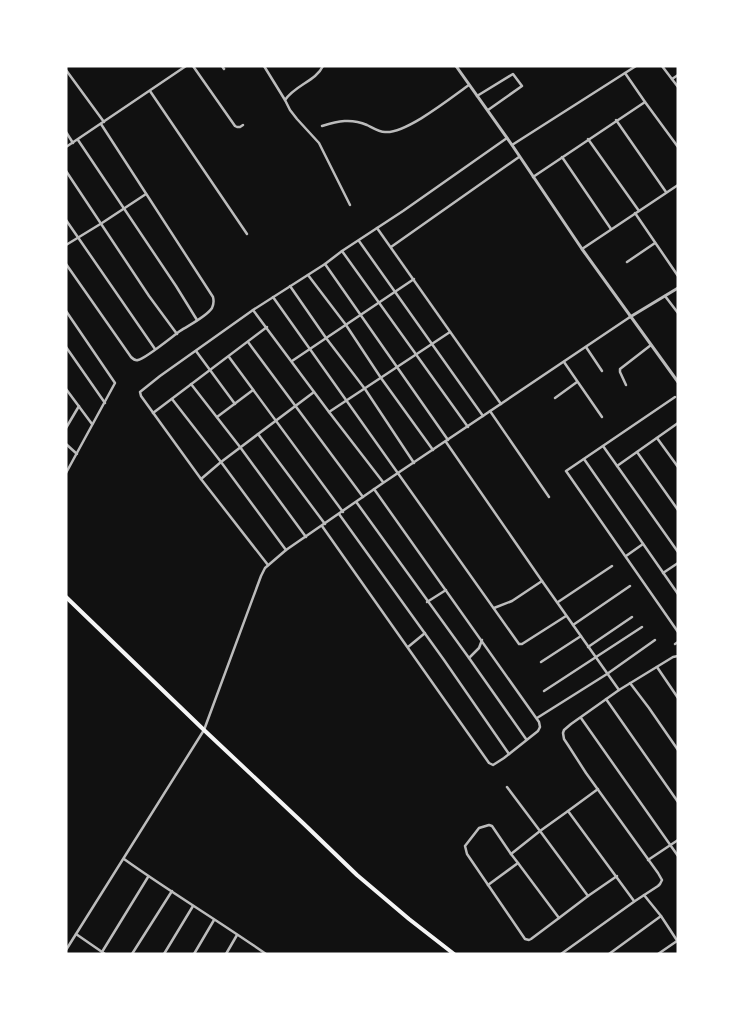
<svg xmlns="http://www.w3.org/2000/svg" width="744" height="1020" font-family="Signika,sans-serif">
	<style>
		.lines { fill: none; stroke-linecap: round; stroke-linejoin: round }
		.minor { stroke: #bcbcbc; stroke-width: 2.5 }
		.tertiary { stroke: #bcbcbc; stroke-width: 3 }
		.primary { stroke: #f5f5f5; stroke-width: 4 }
	</style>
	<rect width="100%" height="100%" fill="#111"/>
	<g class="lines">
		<g class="minor">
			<path d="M193,66L235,126L237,127H240L243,125"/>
			<path d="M222,66L224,69"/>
			<path d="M264,66L285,100"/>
			<path d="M323,66C316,81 295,85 285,100L290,110L297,119L319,143L350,205"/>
			<path d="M662,66L678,87"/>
			<path d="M66,70L104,122"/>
			<path d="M625,73L645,102L678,147"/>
			<path d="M672,79L678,75"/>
			<path d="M150,91L247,234"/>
			<path d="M477,96L513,74L522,86L488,110"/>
			<path d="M616,120L666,192"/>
			<path d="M322,126C338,121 351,118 367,125C373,128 379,132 385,132C406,134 452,97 469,85"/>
			<path d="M66,132L73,143"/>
			<path d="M588,139L639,211"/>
			<path d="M78,140L176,286L197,320"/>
			<path d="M512,145L636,66"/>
			<path d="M66,147L186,66"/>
			<path d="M562,157L611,229"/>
			<path d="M66,171L149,296L177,334"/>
			<path d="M533,177L645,102"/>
			<path d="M635,213L678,276"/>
			<path d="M66,220L155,349"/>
			<path d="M377,228L501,404"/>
			<path d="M359,241L483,416"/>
			<path d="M66,245L102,223L146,194"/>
			<path d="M391,247L519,157"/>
			<path d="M582,249L678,185"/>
			<path d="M342,251L468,427"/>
			<path d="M627,262L655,243"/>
			<path d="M66,264L131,357C133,359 135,361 138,360C145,359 173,336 180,331C189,325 206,317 212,308C214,304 214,301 213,297L101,124"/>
			<path d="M325,264L448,440"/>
			<path d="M308,275L346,325L381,378L433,450"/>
			<path d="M290,286L326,338L365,389L414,463"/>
			<path d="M665,296L678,313"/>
			<path d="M273,297L519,644H522L566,616"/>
			<path d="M253,310L329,412L383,482"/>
			<path d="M66,311L115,383L66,473"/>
			<path d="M248,342L363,497"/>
			<path d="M66,347L105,403"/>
			<path d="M586,347L602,371"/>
			<path d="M196,351L235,404"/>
			<path d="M229,357L343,512"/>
			<path d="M292,361L414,279"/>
			<path d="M564,362L602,417"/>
			<path d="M191,384L240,447L306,537"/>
			<path d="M626,385L620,372V369L651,345"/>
			<path d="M66,389L92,424"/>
			<path d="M675,397L566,471L678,632"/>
			<path d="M555,398L577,382"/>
			<path d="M172,399L221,462L286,550"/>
			<path d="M490,411L549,497"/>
			<path d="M329,412L450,332"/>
			<path d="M153,413L267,327"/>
			<path d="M217,417L253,390"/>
			<path d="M66,428L79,406"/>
			<path d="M258,434L325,524"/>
			<path d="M657,438L678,467"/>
			<path d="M446,442L542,581L619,690"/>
			<path d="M66,444L77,454"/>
			<path d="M603,446L678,552"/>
			<path d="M637,452L678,510"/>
			<path d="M584,459L678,594"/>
			<path d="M617,466L678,423"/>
			<path d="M201,479L221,462L314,392"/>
			<path d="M357,503L469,658L526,739"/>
			<path d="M339,514L444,660L509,754"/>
			<path d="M322,526L489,763L493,765L504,758L538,731L540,727L539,722L374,489"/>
			<path d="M626,556L643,544"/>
			<path d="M268,565L201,479L141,396L140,392L160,376L253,310L325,264L342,251L403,211L507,138"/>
			<path d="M663,573L678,563"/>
			<path d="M427,602L446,590"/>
			<path d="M558,602L612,566"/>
			<path d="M494,608L512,601L542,581"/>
			<path d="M573,625L630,586"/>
			<path d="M675,644L678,642"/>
			<path d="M408,647L425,633"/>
			<path d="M588,647L632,617"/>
			<path d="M469,658L479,648L482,640"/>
			<path d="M541,662L581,636"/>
			<path d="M657,667L678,698"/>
			<path d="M630,683L649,708L678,750"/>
			<path d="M544,691L642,627"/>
			<path d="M606,699L678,802"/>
			<path d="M537,718L607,674L655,640"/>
			<path d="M581,718L678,856"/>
			<path d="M507,787L540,831L511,854L518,863L559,918L588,896"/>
			<path d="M598,789L568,811L634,901"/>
			<path d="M568,811L540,831L588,896L617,876"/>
			<path d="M511,854L492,826L489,825L479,828L465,846L467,854L525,939L529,940L531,939L559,918"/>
			<path d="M124,859C170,892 219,921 266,954"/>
			<path d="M648,860L678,840"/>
			<path d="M488,885L518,863"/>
			<path d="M644,895L661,916L678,942"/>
			<path d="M76,934L105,954"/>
			<path d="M66,950L204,730L261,576L265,568L286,550L383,483L630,317"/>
			<path d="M102,952L148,877"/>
			<path d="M132,954L172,891"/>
			<path d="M164,954L193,906"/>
			<path d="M194,954L214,920"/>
			<path d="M226,954L237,935"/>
			<path d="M561,954L635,901L658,886L660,884L662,880L658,873L586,773L568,745L564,739L563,733L564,730L571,724L619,690L673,657L678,656"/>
			<path d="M609,954L661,916"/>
			<path d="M658,954L677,941"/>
		</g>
		<g class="tertiary">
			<path d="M456,66L512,145L582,249L678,382"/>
			<path d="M630,317L678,288"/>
		</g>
		<path class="primary" d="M66,597L204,730L304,824L357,875L409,919L454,954"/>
	</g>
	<rect width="744" height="1020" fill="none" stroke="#ffffff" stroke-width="135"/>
</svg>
